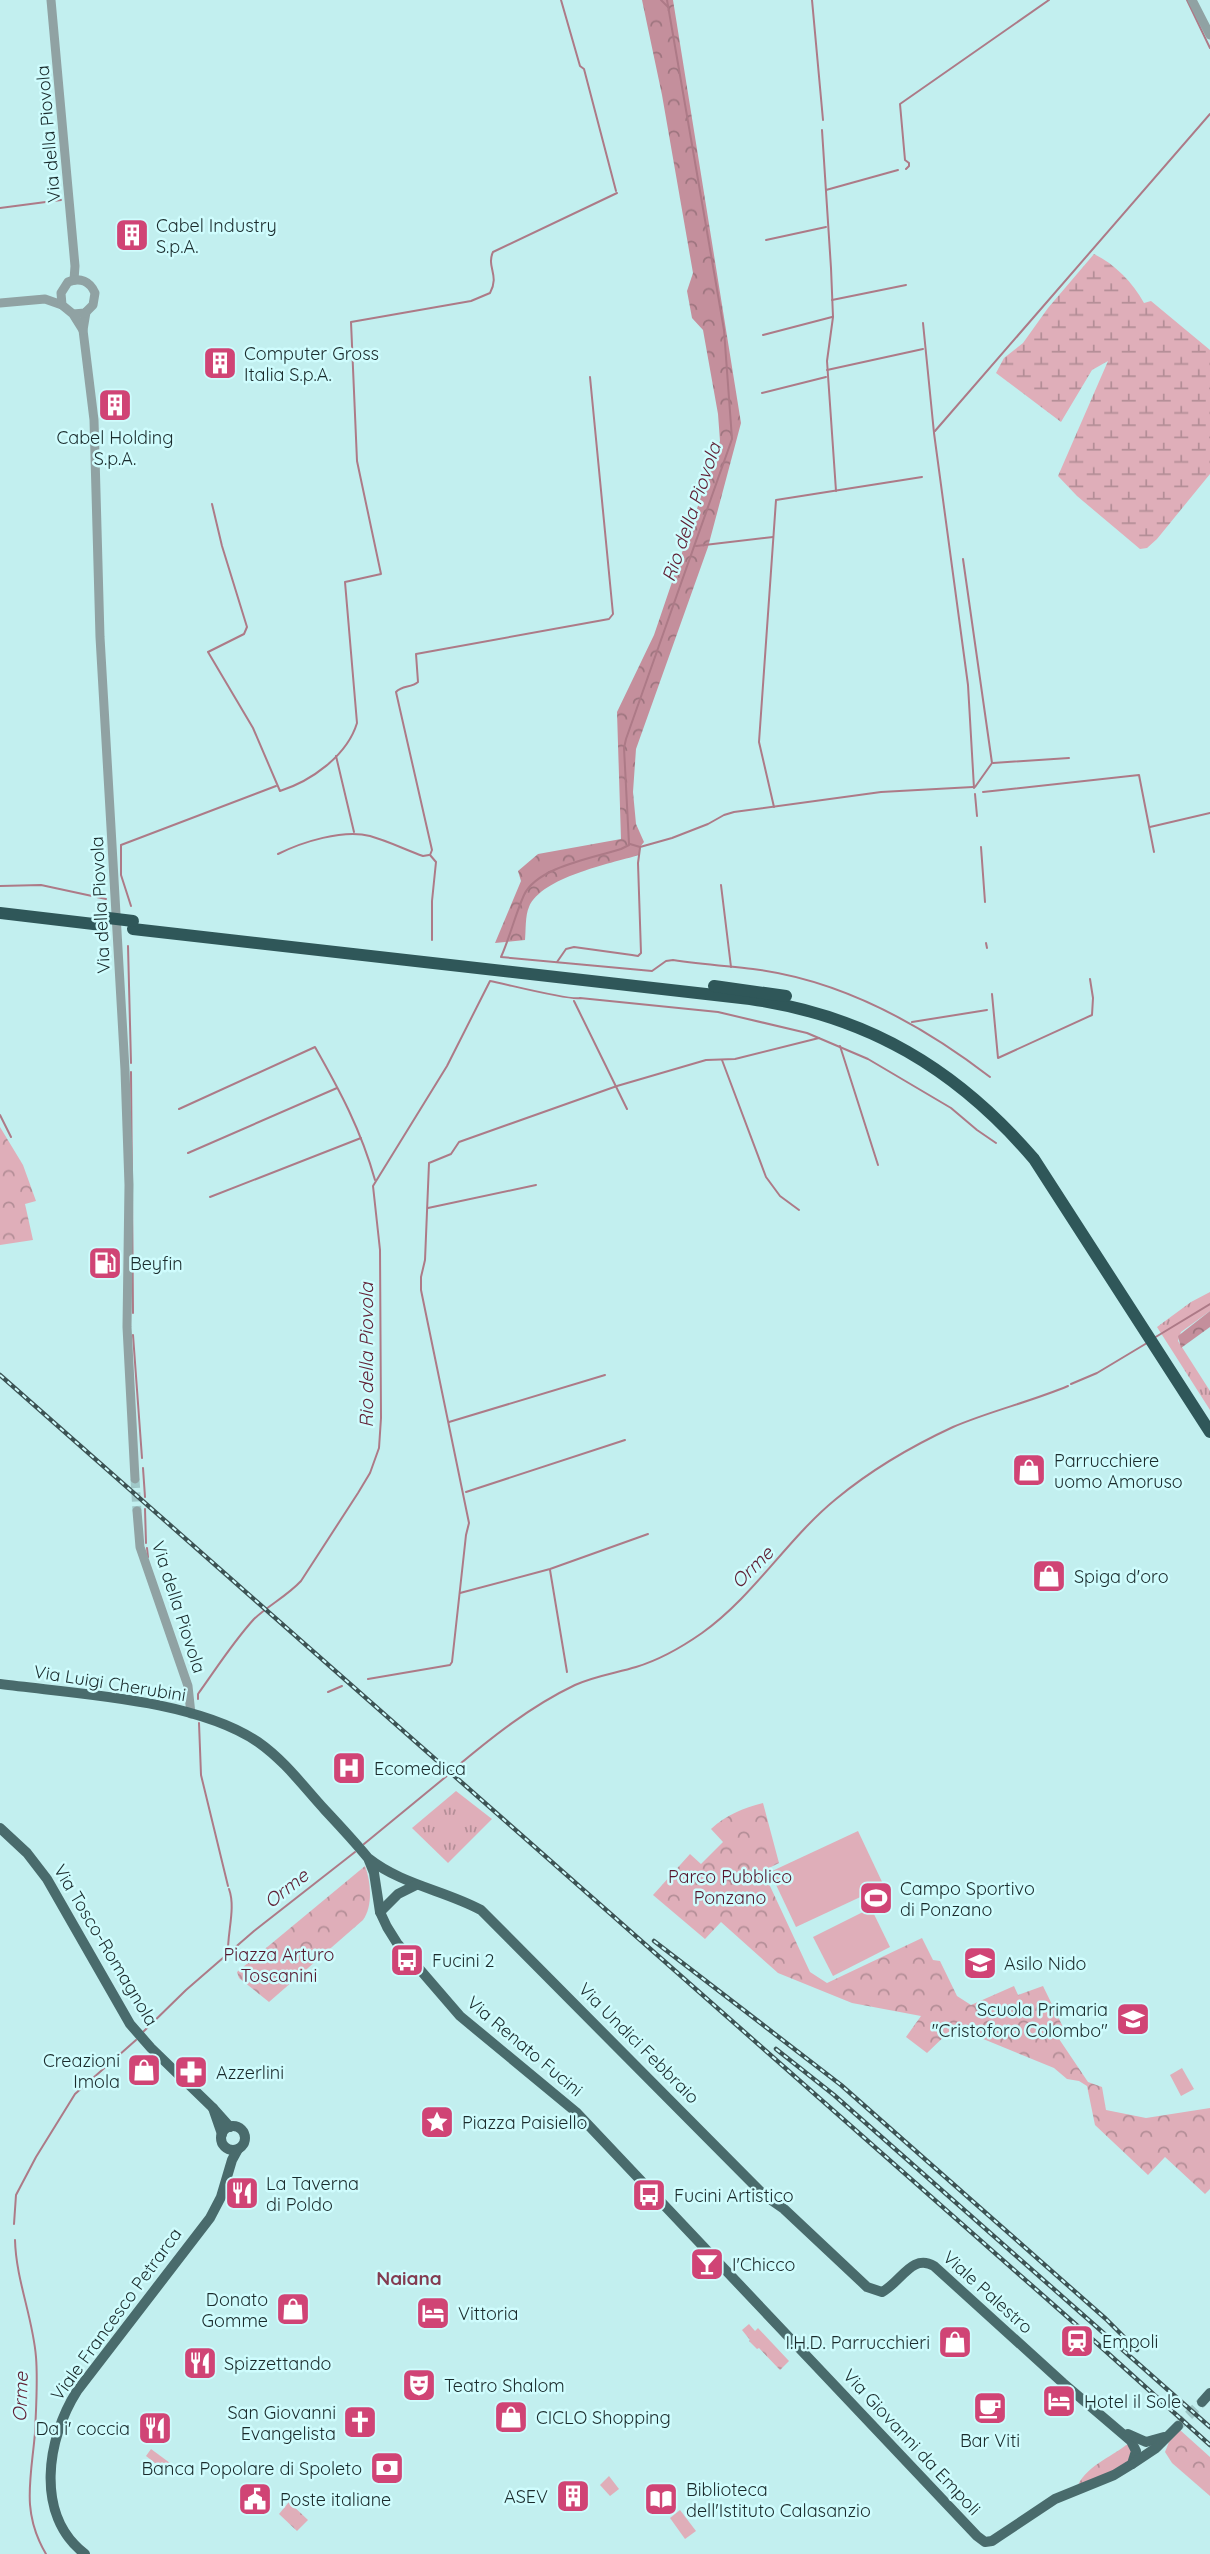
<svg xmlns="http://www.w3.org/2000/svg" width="1210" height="2554" font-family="Quicksand,sans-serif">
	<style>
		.grass { fill: url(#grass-tufts) }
		.forest { fill: url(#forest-crowns) }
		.wetland { fill: url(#wetland-marsh) }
		.park { fill: url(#park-crowns) }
		.garden { fill: #dfaeb9 }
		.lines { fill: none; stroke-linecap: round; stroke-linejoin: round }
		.stream { stroke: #ad7a87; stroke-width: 2 }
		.minor-tunnel { stroke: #a0c8c8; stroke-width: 9; stroke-dasharray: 9 4.5; stroke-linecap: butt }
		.major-tunnel { stroke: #a0c8c8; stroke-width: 10; stroke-dasharray: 10 5; stroke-linecap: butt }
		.minor { stroke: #90a2a3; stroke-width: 9 }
		.major { stroke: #496b6c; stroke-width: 10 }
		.highway { stroke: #2f5759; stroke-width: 12 }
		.rail-casing { stroke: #3c5354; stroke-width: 4.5 }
		.rail { stroke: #cffcfd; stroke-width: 2; stroke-dasharray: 5; stroke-linecap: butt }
		.highway-bridge { stroke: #2f5759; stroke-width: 12 }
		.labels { text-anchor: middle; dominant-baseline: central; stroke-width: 5; stroke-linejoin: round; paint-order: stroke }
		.street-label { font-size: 18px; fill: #1a2b2c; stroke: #cffcfd }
		.poi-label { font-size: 18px; fill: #1a2b2c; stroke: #cffcfd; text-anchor: start }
		.park-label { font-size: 18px; fill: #55162d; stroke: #cffcfd }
		.water-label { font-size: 19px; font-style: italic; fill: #612136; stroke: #cffcfd }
		.neighbourhood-label { font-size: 19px; font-weight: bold; fill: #833c51; stroke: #cffcfd }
	</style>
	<defs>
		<pattern id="grass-tufts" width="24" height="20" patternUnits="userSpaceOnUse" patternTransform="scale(1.75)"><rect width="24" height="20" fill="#dfaeb9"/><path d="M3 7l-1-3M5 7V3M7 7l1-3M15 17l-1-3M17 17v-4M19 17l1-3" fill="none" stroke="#b48e97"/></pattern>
		<pattern id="forest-crowns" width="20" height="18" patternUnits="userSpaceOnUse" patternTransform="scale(1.75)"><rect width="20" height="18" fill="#c48f9c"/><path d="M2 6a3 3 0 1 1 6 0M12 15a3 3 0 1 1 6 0" fill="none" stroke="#9e757f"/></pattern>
		<pattern id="wetland-marsh" width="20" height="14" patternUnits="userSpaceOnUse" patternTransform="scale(1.75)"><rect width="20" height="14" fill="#dfaeb9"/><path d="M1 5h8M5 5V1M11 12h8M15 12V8" fill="none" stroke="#b48e97"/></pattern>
		<pattern id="park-crowns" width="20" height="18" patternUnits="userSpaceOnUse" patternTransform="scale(1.75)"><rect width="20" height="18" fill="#dfaeb9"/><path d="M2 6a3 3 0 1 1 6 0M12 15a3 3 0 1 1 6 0" fill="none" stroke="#b48e97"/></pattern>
	</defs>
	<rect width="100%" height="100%" fill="#c2efef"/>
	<g class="grass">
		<path d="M1210,1292V1311L1181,1332L1178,1341L1210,1391V1410L1157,1327L1191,1302Z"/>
		<path d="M456,1791L492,1819L448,1863L412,1828Z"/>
		<path d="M151,2449L170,2463L164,2470L146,2456Z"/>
		<path d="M609,2476L619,2489L610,2496L600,2485Z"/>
	</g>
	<g class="forest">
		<path d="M642,0H673L741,423L708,547L636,749L633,792L636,824L644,842L640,847L639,855C609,864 542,877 529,907C525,916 526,930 525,940L495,943L521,881L518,871L538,854L621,839L617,712L654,635L720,441L718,414L703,330L692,318L687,291L693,273L662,95Z"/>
		<path d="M1210,1311V1327L1181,1348L1178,1336Z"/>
	</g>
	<path class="wetland" d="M1094,254C1115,264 1133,283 1144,303L1151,301L1210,350V474L1157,539L1147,548L1140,549L1077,496L1058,476L1108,361L1092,370L1061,422L996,373L1004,358L1023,343L1048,308Z"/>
	<g class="park">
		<path d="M0,1127L23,1165L36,1201L25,1204L33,1240L0,1245Z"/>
		<path d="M763,1803L779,1863L763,1871L810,1972L827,1983L922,1938L933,1960L940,1961L957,1996L971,2005L1014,1986L1018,1995L1043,1986L1063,2027L1053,2030L1088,2082L1102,2087L1106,2110L1146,2118L1210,2108V2189L1205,2194L1165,2157L1148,2175L1095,2125L1087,2086L1079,2081L1067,2079L1054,2068L954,2027L927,2053L906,2037L921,2016L852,2003L778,1973L721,1922L705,1939L653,1895L690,1854L701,1864L723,1842L711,1829C726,1815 743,1808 763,1803Z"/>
		<path d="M365,1866C371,1882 373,1906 363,1920L269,2002L239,1978L237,1972Z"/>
		<path d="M749,2324L755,2331L758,2328L789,2361L780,2370L759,2348L757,2349L749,2341L750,2340L742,2330Z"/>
		<path d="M1180,2430L1210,2457V2496L1172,2463L1165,2452L1169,2442Z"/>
		<path d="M1131,2441L1132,2464L1078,2485C1088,2464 1115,2456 1131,2441Z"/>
		<path d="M289,2502L308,2520L297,2531L279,2514Z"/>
	</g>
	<g class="garden">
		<path d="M858,1831L884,1886L796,1927L770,1872Z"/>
		<path d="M871,1908L890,1947L833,1976L813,1937Z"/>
		<path d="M1182,2068L1194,2089L1181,2096L1170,2075Z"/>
		<path d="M680,2510L696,2531L685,2539L670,2518Z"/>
	</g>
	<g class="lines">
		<g class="stream">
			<path d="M561,0L580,66L584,69L616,191"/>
			<path d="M661,0L668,7"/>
			<path d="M812,0L823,120"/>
			<path d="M1187,0L1210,48"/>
			<path d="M822,130L831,268L833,317L827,361L836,491"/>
			<path d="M906,169L909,166V163L905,160L900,104L1049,0"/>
			<path d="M826,190L898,170"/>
			<path d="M0,208L61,200"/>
			<path d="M766,240L826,227"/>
			<path d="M832,300L906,285"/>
			<path d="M923,323L934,433L968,685L974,788"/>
			<path d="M763,335L832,317"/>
			<path d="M827,370L923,349"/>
			<path d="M762,393L826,377"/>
			<path d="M935,431L1210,114"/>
			<path d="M212,504L222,546L247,627L244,634L208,652L253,728L280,791C311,781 347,756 357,723L345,582L381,574L357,461L351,322L471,301L490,293C500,275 486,267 493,252L617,193"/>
			<path d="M696,546L773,537"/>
			<path d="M963,559L992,763L975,787"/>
			<path d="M336,756L354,832"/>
			<path d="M993,763L1069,758"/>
			<path d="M983,792L1139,775L1154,852"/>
			<path d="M975,794L977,816"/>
			<path d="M774,807L759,742L776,500L922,477"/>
			<path d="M1150,827L1210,813"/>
			<path d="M629,844L624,748L626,739L732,439L724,330L667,0"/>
			<path d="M630,844L640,847L672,838L708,824L724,815L734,812L881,792L973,787"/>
			<path d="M629,845L621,849C593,858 537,867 524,895C515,915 510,937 501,957L652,971L666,961L673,960C700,964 726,966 753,969C841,980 921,1024 990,1077"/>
			<path d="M981,847L985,902"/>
			<path d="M278,854C302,842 343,829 370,836C388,841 406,850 423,856L429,855"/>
			<path d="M721,885L731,967"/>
			<path d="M0,886L41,885L106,899"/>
			<path d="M131,906L121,875V845L276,786"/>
			<path d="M432,940V901L436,862L430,855L432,850L396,692C402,685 411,688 418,682L416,654L609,619L613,614L590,377"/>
			<path d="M986,943L987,948"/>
			<path d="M128,946L131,1063"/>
			<path d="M557,962L566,949L574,947L632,955L638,956L641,953L638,863L640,848"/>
			<path d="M992,994L998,1058L1092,1015L1093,998L1090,979"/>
			<path d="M574,1001L627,1109"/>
			<path d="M912,1022L987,1010"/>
			<path d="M840,1046L878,1165"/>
			<path d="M722,1060L766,1177L780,1196L799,1210"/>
			<path d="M131,1072L133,1313"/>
			<path d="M179,1109L315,1047C340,1091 361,1130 375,1180"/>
			<path d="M0,1115L11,1137"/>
			<path d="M188,1153L337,1088"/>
			<path d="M210,1197L361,1138"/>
			<path d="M428,1208L536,1185"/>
			<path d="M133,1335L142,1458"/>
			<path d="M1154,1338L1210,1304"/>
			<path d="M1071,1384L1097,1373L1147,1343"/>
			<path d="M449,1422L605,1375"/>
			<path d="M143,1468L145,1497"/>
			<path d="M466,1492L625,1440"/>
			<path d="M145,1509L146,1543"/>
			<path d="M147,1548L148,1557"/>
			<path d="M550,1570L567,1672"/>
			<path d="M460,1593L550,1569L648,1534"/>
			<path d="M368,1679L450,1665L452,1662L466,1535L469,1523L421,1290V1277L425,1260L429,1163L451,1154L459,1142L617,1086L706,1060L735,1059L819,1038"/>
			<path d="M328,1692L342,1686"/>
			<path d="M198,1699V1694C216,1669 233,1642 254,1619C269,1605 287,1596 301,1581L358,1493L370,1473L379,1448L381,1418L380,1250L373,1186L447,1066L490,981C506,984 571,1001 580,998L718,1012L807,1033L868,1059L951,1108L977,1130L996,1143"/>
			<path d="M199,1723L201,1775L228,1886"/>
			<path d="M454,1769C492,1737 531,1706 575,1685C595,1676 616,1673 636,1667C659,1660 682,1647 702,1633C754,1596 787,1539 836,1499C871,1470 912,1446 953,1427C990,1411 1030,1402 1068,1386"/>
			<path d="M364,1844L448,1775"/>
			<path d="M228,1954C227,1933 236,1908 229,1889"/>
			<path d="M143,2032L186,1990L254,1931L355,1852"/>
			<path d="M14,2224L16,2195L36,2157L75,2094L136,2040"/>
			<path d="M15,2240C16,2280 33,2318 36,2357C38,2382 36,2408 35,2433C31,2479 21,2512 46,2554"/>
		</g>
		<path class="minor-tunnel" d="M135,1479L137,1511"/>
		<path class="major-tunnel" d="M1178,2426L1202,2402"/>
		<g class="minor">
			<path d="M51,0L75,266L74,280"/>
			<path d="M1192,0L1210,35"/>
			<path d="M0,303L45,299L62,305"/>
			<path d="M86,312L83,330L94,420L100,637L125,1070L129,1185L127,1327L135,1479"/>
			<path d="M73,314L85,313L93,305L95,293C90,281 80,277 68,282L61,293L62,305L73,314L83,330"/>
			<path d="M137,1511L140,1547L188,1686L191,1714"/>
		</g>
		<g class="major">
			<path d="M0,1684C76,1694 195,1699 258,1742C285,1761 303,1786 325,1810C340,1826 354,1841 368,1858C402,1885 444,1890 481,1910L764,2195L784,2209L867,2287L882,2292C901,2282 912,2253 934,2266L1063,2383L1131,2441L1136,2451L1132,2464L1114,2475L1055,2499L992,2541L985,2542L977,2536L576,2112L460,2016L397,1943L387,1927L380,1912L374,1873L368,1858"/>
			<path d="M0,1828L27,1853L47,1879L130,2024L151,2048L213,2108"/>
			<path d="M380,1912L398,1894L416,1885"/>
			<circle cx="233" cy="2138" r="12"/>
			<path d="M222,2134L213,2108L230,2127"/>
			<path d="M1202,2402L1210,2393"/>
			<path d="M1128,2434L1146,2442L1164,2437"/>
			<path d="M1132,2464L1156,2448L1178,2426"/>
			<path d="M85,2554C34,2515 47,2438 77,2391L210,2218L221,2197L232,2160L238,2149"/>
		</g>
		<g class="highway">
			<path d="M0,913L102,925"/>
			<path d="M133,929L750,999C868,1016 957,1069 1034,1159L1210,1432"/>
			<path d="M714,986L786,996"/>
		</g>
		<g class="rail-casing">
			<g id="rail">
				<path d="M0,1375L1081,2329L1210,2445"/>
				<path d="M654,1941L841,2085L1106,2319L1137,2350"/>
				<path d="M776,2049L834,2095L1210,2427"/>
			</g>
		</g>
		<use href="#rail" class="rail"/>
		<path class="highway-bridge" d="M100,917L133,921"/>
	</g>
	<defs>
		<g id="building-square" transform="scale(1.75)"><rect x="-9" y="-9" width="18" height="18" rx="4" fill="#d04475" stroke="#cffcfd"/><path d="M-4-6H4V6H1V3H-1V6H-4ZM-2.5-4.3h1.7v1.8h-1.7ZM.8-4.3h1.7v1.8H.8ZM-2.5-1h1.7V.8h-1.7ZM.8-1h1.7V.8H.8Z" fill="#fff"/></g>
		<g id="fuel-square" transform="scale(1.75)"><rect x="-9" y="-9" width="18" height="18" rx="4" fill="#d04475" stroke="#cffcfd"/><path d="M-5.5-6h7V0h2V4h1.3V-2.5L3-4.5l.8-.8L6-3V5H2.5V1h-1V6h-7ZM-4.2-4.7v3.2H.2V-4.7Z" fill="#fff"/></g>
		<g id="shop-square" transform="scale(1.75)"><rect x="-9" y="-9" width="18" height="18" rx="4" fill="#d04475" stroke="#cffcfd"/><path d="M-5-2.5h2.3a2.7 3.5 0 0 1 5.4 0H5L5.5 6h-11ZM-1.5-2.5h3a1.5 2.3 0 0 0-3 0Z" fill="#fff"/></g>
		<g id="hospital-square" transform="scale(1.75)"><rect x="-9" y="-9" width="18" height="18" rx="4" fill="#d04475" stroke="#cffcfd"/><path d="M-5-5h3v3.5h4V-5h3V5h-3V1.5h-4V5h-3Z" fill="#fff"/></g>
		<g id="stadium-square" transform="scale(1.75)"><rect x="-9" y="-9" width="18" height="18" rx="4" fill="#d04475" stroke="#cffcfd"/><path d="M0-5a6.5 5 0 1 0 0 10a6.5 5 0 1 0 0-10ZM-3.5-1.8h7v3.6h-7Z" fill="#fff"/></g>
		<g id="bus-square" transform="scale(1.75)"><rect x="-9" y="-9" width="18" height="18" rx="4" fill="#d04475" stroke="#cffcfd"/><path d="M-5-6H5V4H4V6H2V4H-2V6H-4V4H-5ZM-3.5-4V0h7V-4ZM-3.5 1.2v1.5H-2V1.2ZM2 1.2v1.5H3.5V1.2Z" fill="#fff"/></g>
		<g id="school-square" transform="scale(1.75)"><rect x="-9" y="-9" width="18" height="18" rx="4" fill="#d04475" stroke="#cffcfd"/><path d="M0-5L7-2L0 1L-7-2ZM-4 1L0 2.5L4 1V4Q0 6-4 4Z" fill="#fff"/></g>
		<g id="pharmacy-square" transform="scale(1.75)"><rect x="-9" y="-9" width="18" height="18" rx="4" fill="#d04475" stroke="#cffcfd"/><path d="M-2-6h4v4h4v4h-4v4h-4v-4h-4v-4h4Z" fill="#fff"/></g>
		<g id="sight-square" transform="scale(1.75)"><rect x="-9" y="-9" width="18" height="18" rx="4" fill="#d04475" stroke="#cffcfd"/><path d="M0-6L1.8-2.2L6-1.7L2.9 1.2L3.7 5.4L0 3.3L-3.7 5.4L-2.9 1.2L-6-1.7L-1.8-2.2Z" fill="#fff"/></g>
		<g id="restaurant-square" transform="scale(1.75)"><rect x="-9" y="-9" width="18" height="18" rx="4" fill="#d04475" stroke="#cffcfd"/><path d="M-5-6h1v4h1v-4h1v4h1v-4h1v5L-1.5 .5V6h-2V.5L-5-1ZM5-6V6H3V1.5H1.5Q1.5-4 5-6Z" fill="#fff"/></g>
		<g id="bar-square" transform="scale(1.75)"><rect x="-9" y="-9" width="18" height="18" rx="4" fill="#d04475" stroke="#cffcfd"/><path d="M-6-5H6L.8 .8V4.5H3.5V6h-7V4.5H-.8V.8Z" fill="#fff"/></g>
		<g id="hotel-square" transform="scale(1.75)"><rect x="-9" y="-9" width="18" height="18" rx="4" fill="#d04475" stroke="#cffcfd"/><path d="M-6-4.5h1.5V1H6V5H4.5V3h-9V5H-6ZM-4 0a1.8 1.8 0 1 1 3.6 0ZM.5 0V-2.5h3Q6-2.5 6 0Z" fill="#fff"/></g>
		<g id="station-square" transform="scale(1.75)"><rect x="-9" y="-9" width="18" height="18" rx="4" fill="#d04475" stroke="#cffcfd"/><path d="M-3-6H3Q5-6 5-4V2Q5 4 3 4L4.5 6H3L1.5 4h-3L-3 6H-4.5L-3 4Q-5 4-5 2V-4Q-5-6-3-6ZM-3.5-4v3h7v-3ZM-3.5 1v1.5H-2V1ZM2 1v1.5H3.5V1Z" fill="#fff"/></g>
		<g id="theatre-square" transform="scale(1.75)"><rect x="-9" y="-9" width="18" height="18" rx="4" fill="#d04475" stroke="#cffcfd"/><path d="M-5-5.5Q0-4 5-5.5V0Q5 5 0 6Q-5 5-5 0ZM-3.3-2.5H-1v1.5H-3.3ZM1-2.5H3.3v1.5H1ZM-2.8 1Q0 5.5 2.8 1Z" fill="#fff"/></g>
		<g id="cafe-square" transform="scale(1.75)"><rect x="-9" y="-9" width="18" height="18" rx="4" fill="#d04475" stroke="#cffcfd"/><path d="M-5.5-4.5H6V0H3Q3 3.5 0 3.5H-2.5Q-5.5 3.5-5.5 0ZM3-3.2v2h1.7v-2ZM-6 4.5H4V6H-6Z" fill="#fff"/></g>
		<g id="church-square" transform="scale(1.75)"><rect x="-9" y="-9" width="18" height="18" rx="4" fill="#d04475" stroke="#cffcfd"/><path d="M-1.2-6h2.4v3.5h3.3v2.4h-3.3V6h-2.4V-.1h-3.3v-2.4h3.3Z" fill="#fff"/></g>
		<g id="bank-square" transform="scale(1.75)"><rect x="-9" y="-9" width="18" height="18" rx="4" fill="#d04475" stroke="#cffcfd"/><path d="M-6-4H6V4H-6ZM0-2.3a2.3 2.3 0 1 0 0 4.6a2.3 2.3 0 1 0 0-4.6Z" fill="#fff"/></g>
		<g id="civic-square" transform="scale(1.75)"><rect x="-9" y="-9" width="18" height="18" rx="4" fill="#d04475" stroke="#cffcfd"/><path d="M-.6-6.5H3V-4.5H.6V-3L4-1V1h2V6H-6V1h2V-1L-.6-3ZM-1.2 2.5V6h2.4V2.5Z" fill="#fff"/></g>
		<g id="library-square" transform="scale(1.75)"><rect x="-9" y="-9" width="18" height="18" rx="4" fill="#d04475" stroke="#cffcfd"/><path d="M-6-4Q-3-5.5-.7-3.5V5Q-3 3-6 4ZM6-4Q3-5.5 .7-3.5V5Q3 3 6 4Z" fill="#fff"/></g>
	</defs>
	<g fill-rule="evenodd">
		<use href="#building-square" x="132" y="235"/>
		<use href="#building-square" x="220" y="363"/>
		<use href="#building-square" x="115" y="405"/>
		<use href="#fuel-square" x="105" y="1263"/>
		<use href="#shop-square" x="1029" y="1470"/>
		<use href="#shop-square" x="1049" y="1576"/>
		<use href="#hospital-square" x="349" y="1768"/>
		<use href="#stadium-square" x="876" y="1898"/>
		<use href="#bus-square" x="407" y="1960"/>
		<use href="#school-square" x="980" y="1963"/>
		<use href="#school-square" x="1133" y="2019"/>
		<use href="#shop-square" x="144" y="2070"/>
		<use href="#pharmacy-square" x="191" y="2072"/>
		<use href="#sight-square" x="437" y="2122"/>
		<use href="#restaurant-square" x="242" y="2193"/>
		<use href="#bus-square" x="649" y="2195"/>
		<use href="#bar-square" x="707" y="2264"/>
		<use href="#shop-square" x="293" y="2309"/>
		<use href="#hotel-square" x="433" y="2313"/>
		<use href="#station-square" x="1077" y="2341"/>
		<use href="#shop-square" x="955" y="2342"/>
		<use href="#restaurant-square" x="200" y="2363"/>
		<use href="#theatre-square" x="419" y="2385"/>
		<use href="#hotel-square" x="1059" y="2401"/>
		<use href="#cafe-square" x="990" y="2408"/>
		<use href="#shop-square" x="511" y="2417"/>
		<use href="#church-square" x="360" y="2422"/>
		<use href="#restaurant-square" x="155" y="2428"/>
		<use href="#bank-square" x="387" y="2468"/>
		<use href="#building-square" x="573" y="2496"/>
		<use href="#civic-square" x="255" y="2499"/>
		<use href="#library-square" x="661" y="2499"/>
	</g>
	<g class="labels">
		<g class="street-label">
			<text transform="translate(48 134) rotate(-95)">Via della Piovola</text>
			<text transform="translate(100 905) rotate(-93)">Via della Piovola</text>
			<text transform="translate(179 1607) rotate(72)">Via della Piovola</text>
			<text transform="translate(110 1683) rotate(9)">Via Luigi Cherubini</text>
			<text transform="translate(106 1945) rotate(59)">Via Tosco-Romagnola</text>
			<text transform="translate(639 2043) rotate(45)">Via Undici Febbraio</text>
			<text transform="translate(525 2046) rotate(40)">Via Renato Fucini</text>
			<text transform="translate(988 2292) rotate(42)">Viale Palestro</text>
			<text transform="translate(116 2314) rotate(-54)">Viale Francesco Petrarca</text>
			<text transform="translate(912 2442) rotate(47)">Via Giovanni da Empoli</text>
		</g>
		<g class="poi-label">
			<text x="156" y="225">Cabel Industry<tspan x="156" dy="21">S.p.A.</tspan></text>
			<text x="244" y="353">Computer Gross<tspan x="244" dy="21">Italia S.p.A.</tspan></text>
			<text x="115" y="437" text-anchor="middle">Cabel Holding<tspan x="115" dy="21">S.p.A.</tspan></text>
			<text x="130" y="1263">Beyfin</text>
			<text x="1054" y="1460">Parrucchiere<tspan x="1054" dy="21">uomo Amoruso</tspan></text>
			<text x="1074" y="1576">Spiga d'oro</text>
			<text x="374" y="1768">Ecomedica</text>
			<text x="900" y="1888">Campo Sportivo<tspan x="900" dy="21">di Ponzano</tspan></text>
			<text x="432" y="1960">Fucini 2</text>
			<text x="1004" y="1963">Asilo Nido</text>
			<text x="1108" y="2009" text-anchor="end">Scuola Primaria<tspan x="1108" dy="21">"Cristoforo Colombo"</tspan></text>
			<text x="120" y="2060" text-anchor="end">Creazioni<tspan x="120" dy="21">Imola</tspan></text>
			<text x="216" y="2072">Azzerlini</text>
			<text x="462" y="2122">Piazza Paisiello</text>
			<text x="266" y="2183">La Taverna<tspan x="266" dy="21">di Poldo</tspan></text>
			<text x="674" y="2195">Fucini Artistico</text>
			<text x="732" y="2264">I'Chicco</text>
			<text x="268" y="2299" text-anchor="end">Donato<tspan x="268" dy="21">Gomme</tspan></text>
			<text x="458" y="2313">Vittoria</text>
			<text x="1102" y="2341">Empoli</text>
			<text x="930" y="2342" text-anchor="end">I.H.D. Parrucchieri</text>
			<text x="224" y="2363">Spizzettando</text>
			<text x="444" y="2385">Teatro Shalom</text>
			<text x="1084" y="2401">Hotel il Sole</text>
			<text x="336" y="2412" text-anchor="end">San Giovanni<tspan x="336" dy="21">Evangelista</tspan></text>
			<text x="536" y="2417">CICLO Shopping</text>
			<text x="130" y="2428" text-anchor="end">Da i' coccia</text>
			<text x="990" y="2440" text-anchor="middle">Bar Viti</text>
			<text x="362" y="2468" text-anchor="end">Banca Popolare di Spoleto</text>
			<text x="686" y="2489">Biblioteca<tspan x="686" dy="21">dell'Istituto Calasanzio</tspan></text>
			<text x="548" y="2496" text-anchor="end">ASEV</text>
			<text x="280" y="2499">Poste italiane</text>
		</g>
		<g class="park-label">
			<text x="730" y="1876">Parco Pubblico<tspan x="730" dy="21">Ponzano</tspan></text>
			<text x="279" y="1954">Piazza Arturo<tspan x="279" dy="21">Toscanini</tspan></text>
		</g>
		<g class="water-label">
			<text transform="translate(691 512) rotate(-71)">Rio della Piovola</text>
			<text transform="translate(366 1355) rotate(-90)">Rio della Piovola</text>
			<text transform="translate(752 1567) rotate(-45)">Orme</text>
			<text transform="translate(286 1888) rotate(-38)">Orme</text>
			<text transform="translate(20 2397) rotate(-88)">Orme</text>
		</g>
		<g class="neighbourhood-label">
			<text x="409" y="2278">Naiana</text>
		</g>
	</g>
</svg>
